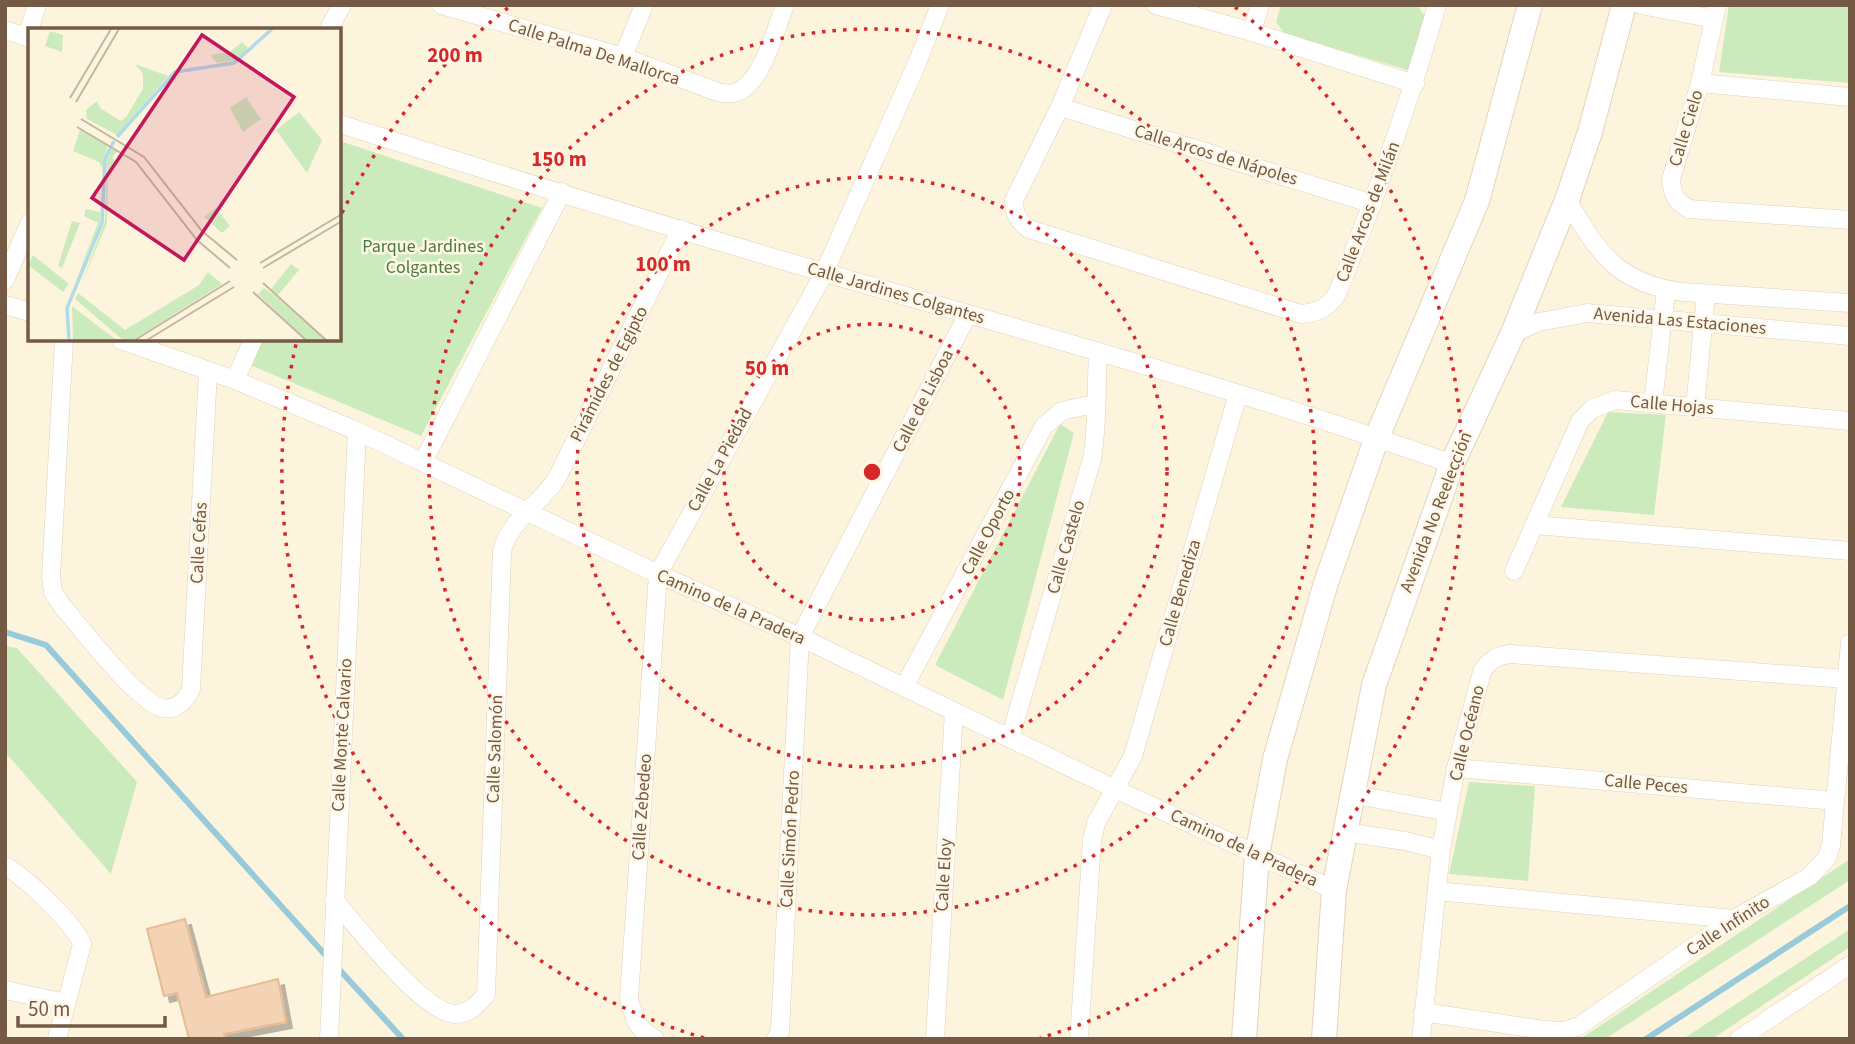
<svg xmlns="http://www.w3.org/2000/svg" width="1855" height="1044" font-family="'Source Sans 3',sans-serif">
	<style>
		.green { fill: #ccebbd }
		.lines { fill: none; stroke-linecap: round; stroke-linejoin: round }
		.stream { stroke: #98cada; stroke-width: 6 }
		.building { fill: #f4d3b4; stroke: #e8bb94; stroke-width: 2; filter: url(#shadow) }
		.minor-casing { stroke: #e2d0ba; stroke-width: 19 }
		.secondary-casing { stroke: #e7d2b8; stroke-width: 26 }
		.minor { stroke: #fff; stroke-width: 18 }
		.secondary { stroke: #fff; stroke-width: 24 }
		.ring { fill: none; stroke: #d62828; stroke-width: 3.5; stroke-dasharray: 3.5 7 }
		.labels { text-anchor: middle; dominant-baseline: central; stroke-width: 5; stroke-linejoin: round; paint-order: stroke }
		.street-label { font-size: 18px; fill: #745a45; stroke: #fff7e6 }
		.park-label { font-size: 18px; fill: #4a7b3d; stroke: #fff7e6 }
		.inset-river { fill: none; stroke: #b2dbe7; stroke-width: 3.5 }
		.inset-road { fill: none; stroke: #c6b6a1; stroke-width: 2 }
		.view { fill: #c2185b; fill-opacity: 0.15; stroke: #c2185b; stroke-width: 3.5 }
		.inset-edge { fill: none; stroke: #745a45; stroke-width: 3.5 }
		.centre { fill: #d62828; stroke: #fff7e6; stroke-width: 3.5 }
		.ring-label { font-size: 21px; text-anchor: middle; font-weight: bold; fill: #d62828; stroke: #fff7e6; stroke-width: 5; stroke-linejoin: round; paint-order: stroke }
	</style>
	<defs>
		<filter id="shadow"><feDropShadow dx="6" dy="6" stdDeviation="0" flood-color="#0004"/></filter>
	</defs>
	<rect width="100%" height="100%" fill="#fdf4de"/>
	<g class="green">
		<path d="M1281,5H1417L1426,18L1408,70L1285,34L1276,22Z"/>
		<path d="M1729,5H1850V83L1719,72Z"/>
		<path d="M343,142L542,208L421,436L252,366L263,340H340V151Z"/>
		<path d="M1608,412L1666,415L1654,515L1561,507Z"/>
		<path d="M1060,424L1074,433L1003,700L935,665Z"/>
		<path d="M5,646L17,648L137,782L111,874L5,752Z"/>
		<path d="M1469,782L1535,786L1528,881L1449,874Z"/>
		<path d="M1850,859V880L1605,1039H1580Z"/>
		<path d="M1850,929V947L1712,1039H1683Z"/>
	</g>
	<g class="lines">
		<g class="stream">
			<path d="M5,632L46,645L328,958"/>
			<path d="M336,966L403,1039"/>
			<path d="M1646,1039L1850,906"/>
		</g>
	</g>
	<path class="building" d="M185,919L206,997L278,979L286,1022L224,1034L225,1039H189L177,993L164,996L147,929Z"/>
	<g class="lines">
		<g class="minor-casing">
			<g id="minor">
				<path d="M441,5L623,57L718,92C722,93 730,94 734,93C761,87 776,28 785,5"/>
				<path d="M1103,5L1060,107L1014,200C1014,214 1018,221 1029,229L1301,314C1318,312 1327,309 1337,294C1375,199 1409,104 1437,5"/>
				<path d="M1156,5L1252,32L1415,84"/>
				<path d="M1641,5L1714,19"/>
				<path d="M1717,5L1700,83L1671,179C1672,195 1676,201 1689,209L1850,220"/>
				<path d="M5,30L30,38"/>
				<path d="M328,30L342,5"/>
				<path d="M1252,32L1260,5"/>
				<path d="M27,37L37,5"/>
				<path d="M623,57L644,5"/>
				<path d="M1700,83L1850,97"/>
				<path d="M1060,107L1373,204"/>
				<path d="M340,124C501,175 663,226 826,273C1035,334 1246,391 1452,464"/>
				<path d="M1567,200C1599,253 1617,284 1683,292L1850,303"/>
				<path d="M5,280L30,222"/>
				<path d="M5,305L30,312"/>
				<path d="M1513,333L1539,322L1587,313L1850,336"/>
				<path d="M64,340L51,577L53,592L63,607C82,629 137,701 162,708C176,711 186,700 191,689L208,372"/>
				<path d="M121,340L235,380L357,431L658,574L800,637L1115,789L1334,890"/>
				<path d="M235,380L253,340"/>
				<path d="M1653,403L1666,290"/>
				<path d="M1695,407L1706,294"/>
				<path d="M423,462L562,192"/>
				<path d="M1534,525L1850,551"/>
				<path d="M1514,571L1580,421L1592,409L1615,400L1850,421"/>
				<path d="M904,687L1044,426L1062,411L1094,404"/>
				<path d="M1010,738L1092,459C1098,424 1096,388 1098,353"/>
				<path d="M1456,768L1835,801"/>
				<path d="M1351,794L1448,812"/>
				<path d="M1345,832L1405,841L1441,850"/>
				<path d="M5,866C24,876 75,924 82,944L57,1039"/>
				<path d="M1437,891L1734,919"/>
				<path d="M334,900C357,926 423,1013 455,1014C470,1014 477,1004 486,995L502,551C510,519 540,505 557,478L681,229"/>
				<path d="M5,990L66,1003"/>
				<path d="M1423,1012L1544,1030L1564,1031L1579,1026L1734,919L1809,877L1827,858L1831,845L1850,643"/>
				<path d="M329,1039L357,431"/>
				<path d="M655,1039C637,1030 633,1016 629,998L658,574L824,273L918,61L940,5"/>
				<path d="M776,1039L780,1031L800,637L968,314"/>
				<path d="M935,1039L954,711"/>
				<path d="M1079,1039L1092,840L1096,823L1133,756L1238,394"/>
				<path d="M1421,1039L1441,850L1456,768L1482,672C1489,660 1496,656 1510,654L1847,679"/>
				<path d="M1739,1039L1850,965"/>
			</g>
		</g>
		<g class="secondary-casing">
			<g id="secondary">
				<path d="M1244,1039L1257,855L1275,759L1326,583L1377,437L1477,201L1530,5"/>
				<path d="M1324,1039L1334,890L1374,685L1452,464L1513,333L1567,200L1590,132L1624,5"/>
			</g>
		</g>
		<use href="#minor" class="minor"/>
		<use href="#secondary" class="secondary"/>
	</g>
	<g class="ring">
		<circle cx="872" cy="472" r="148"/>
		<circle cx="872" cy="472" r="295"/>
		<circle cx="872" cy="472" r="443"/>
		<path d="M704 1038A590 590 0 0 1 296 344M342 213A590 590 0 0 1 509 7M1235 7A590 590 0 0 1 1040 1038"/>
	</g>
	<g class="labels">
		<g class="street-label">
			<text transform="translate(594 52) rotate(18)">Calle Palma De Mallorca</text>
			<text transform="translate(1686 128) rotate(-73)">Calle Cielo</text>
			<text transform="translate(1216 155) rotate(17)">Calle Arcos de Nápoles</text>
			<text transform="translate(1368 212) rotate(-69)">Calle Arcos de Milán</text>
			<text transform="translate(896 293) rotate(16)">Calle Jardines Colgantes</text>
			<text transform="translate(1680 321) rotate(5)">Avenida Las Estaciones</text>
			<text transform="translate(609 374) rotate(-63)">Pirámides de Egipto</text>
			<text transform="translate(923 401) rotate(-63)">Calle de Lisboa</text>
			<text transform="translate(1672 405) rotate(5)">Calle Hojas</text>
			<text transform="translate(720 460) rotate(-61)">Calle La Piedad</text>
			<text transform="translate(1436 512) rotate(-69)">Avenida No Reelección</text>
			<text transform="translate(988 532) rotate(-62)">Calle Oporto</text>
			<text transform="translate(199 543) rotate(-87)">Calle Cefas</text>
			<text transform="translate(1066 547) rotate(-74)">Calle Castelo</text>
			<text transform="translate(1180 593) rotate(-74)">Calle Benediza</text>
			<text transform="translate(731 607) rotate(24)">Camino de la Pradera</text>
			<text transform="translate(1467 733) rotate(-76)">Calle Océano</text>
			<text transform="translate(342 735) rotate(-87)">Calle Monte Calvario</text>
			<text transform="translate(495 749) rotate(-88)">Calle Salomón</text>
			<text transform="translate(1646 784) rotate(5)">Calle Peces</text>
			<text transform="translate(642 807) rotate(-86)">Calle Zebedeo</text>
			<text transform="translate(790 839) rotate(-87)">Calle Simón Pedro</text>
			<text transform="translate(1244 848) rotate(25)">Camino de la Pradera</text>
			<text transform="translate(944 875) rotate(-87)">Calle Eloy</text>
			<text transform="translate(1728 926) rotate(-33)">Calle Infinito</text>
		</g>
		<g class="park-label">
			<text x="423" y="246">Parque Jardines<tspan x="423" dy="21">Colgantes</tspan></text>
		</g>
	</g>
	<g transform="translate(28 28)">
		<rect width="313" height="313" fill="#fdf4de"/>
		<path d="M22,3L35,7L34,24L17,18ZM214,14L220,20L208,32L189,35L182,27L202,24ZM107,36L140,48L89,107L59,91L58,82L69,73L72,80L93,93L98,89L115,61V46ZM218,69L233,91L215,104L202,80ZM271,84L294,112L279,145L248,102ZM52,102L80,116L74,140L71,134L45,123ZM84,120L89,123L84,130L89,134L80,146L79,195L52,259L77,193L79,131ZM74,142L72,195L45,260L70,195L56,188L58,181L72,184ZM188,180L202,198L194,205L176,189ZM44,193L52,195L34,240L30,238ZM5,227L41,256L35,264L0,237ZM263,236L271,242L250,267L243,261ZM180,244L194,256L105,312H95L47,271L50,265L97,302L171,257ZM236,260L246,267L298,312H278L230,266ZM44,278L79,305L89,312H45Z" fill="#ccebbd"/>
		<path class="inset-river" d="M89,109L147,44L206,35L244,1M41,312L39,280L74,195L77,131L86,113"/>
		<path class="inset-road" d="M42,70L83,1M48,74L91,1M53,91L116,129L174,203L209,232M49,99L108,134L169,212L202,240M232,235L314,186M235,240L314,193M235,255L298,312M225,264L278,312M107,312L202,253M119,312L206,259"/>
		<path class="view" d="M174,7L266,69L156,232L64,170Z"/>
		<rect width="313" height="313" class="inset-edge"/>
	</g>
	<circle cx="872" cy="472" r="10" class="centre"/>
	<g class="ring-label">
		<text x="455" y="62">200 m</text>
		<text x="559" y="166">150 m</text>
		<text x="663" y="271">100 m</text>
		<text x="767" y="375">50 m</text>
	</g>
	<rect width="1855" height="1044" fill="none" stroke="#745a45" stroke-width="14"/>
	<path d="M18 1016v10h147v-10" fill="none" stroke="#745a45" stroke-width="3.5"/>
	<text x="28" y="1016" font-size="21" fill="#745a45" stroke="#fff7e6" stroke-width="5" paint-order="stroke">50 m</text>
</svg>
